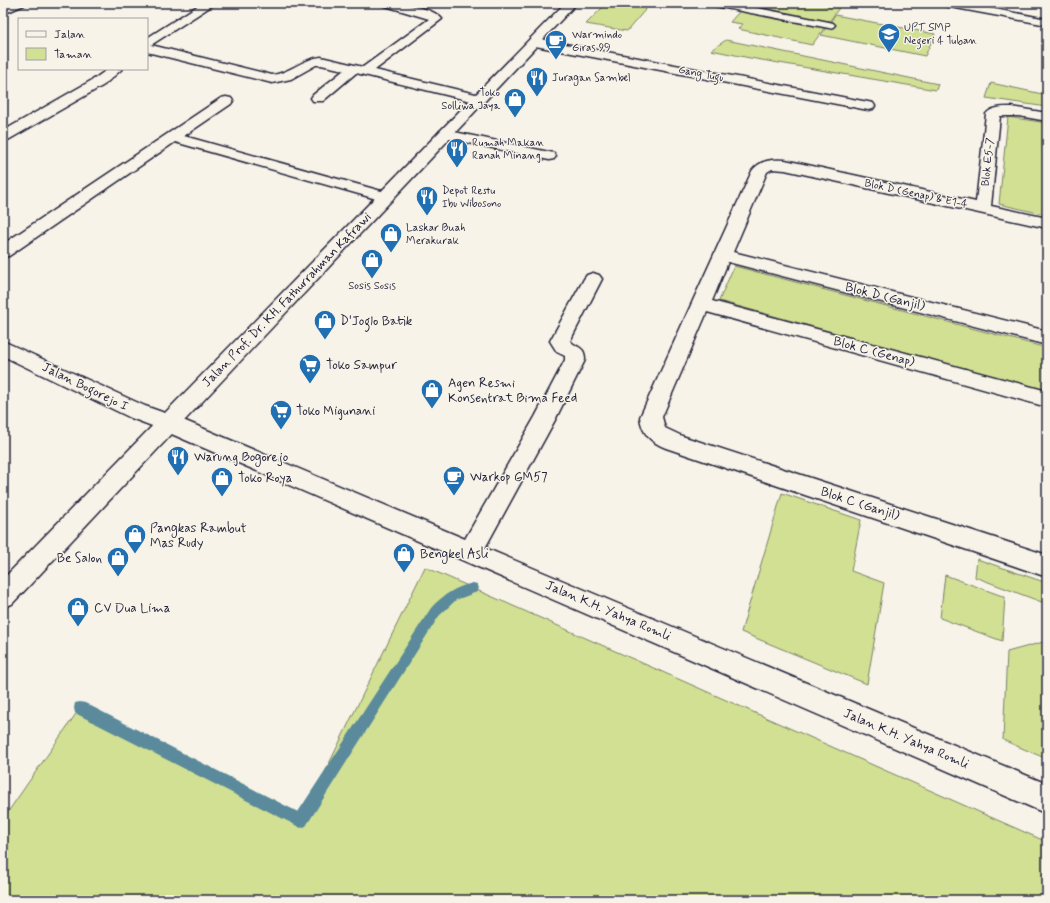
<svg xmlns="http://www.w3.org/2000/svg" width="1050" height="903" font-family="Mynerve,sans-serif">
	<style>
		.green { fill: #d2e093; stroke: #7a8167 }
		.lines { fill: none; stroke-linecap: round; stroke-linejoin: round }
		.stream { fill: #5a8a9b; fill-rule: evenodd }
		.minor-casing { stroke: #22223b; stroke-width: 3 }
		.major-casing { stroke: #22223b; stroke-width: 3 }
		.minor { fill: #f7f3e8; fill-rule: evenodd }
		.major { fill: #f7f3e8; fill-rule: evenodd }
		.labels { text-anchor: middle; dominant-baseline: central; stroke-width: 3; stroke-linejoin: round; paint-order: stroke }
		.far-poi-label { font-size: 11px; fill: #22223b; stroke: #f7f3e8; text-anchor: start }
		.far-street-label { font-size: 11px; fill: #22223b; stroke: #f7f3e8 }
		.street-label { font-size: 13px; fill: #22223b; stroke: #f7f3e8 }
		.poi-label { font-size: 13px; fill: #22223b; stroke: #f7f3e8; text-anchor: start }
	</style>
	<rect width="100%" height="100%" fill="#f7f3e8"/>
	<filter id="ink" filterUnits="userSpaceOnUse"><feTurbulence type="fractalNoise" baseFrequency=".025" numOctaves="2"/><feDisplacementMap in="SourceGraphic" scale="8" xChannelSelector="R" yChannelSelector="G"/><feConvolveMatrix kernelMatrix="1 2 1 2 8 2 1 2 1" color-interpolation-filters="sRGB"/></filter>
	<g filter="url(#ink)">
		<g class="green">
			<path d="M607,3H651L627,31L586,24Z"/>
			<path d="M747,3H813L839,8L812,45L738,29L742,24L730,22Z"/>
			<path d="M835,15L935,34L925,56L821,35Z"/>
			<path d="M726,40L938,84L936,90L750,58L711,50Z"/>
			<path d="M991,83L1047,95V107L986,98Z"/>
			<path d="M1008,117L1047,123V215L999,204Z"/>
			<path d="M734,266L1047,348V391L719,301Z"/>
			<path d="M782,493L861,520L851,571L884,583L867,684L741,632Z"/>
			<path d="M977,559L1047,583V604L975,577Z"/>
			<path d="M425,567L1047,842V900H3V819L80,708L301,821Z"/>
			<path d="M945,575L1005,597L1002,641L940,618Z"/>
			<path d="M1047,641V759L1003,740L1007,652Z"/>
		</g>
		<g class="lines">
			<path class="stream" d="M473,583L477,584L479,588L477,592L456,600L439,616L306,826L301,828L75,713L74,708L75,703L80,702L85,703L298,812L431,608C443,595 455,587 473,583Z"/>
			<g class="minor-casing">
				<g id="minor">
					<path d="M11,3H26L24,5L3,14V7Z"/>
					<path d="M202,3H216L151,45L272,75C290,73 302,59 321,57L363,67L429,19L382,5L380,3C396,3 432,6 442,19L375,70L484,96L486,99L484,102L479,103L356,73L323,101H313L311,98L313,95L344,70L321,65H316L291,79L272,83L147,52V38Z"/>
					<path d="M709,3H732L829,22L833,23L835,25L833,27L829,28L715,6Z"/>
					<path d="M939,3H963L1047,19V25L945,6Z"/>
					<path d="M534,38L868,102L873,103L875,106L873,109L868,110L530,45L528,42L530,39Z"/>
					<path d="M108,69H122L104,85L8,140L3,141V131L94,79Z"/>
					<path d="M226,97L231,98L233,101L231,104L184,136L392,194L394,197L392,200L386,202L380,200L175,142L9,256L3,257V244L221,98Z"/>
					<path d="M1011,107L1047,113V121L1019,116H1000L991,206L1047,218V228L785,170L772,169L767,172L733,252L1047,331V345L728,262L712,301L1047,391V407L707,312L662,417L665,428L682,436L1047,555V577L666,448C651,442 642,434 640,417L752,171C760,160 772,159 785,160L976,202L986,114C991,107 1003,107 1011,107Z"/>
					<path d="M445,130L549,152L554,153L556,156L554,159L549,160L440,137L438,134L440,131Z"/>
					<path d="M593,273L599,275L602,279L570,341C578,349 585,346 585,360L555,420L485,548L1047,784V814L160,429L131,418L3,356V341L145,406L176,417L465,539L535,417L565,360V356L557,352L550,341L584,279L587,275Z"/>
				</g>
			</g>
			<g class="major-casing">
				<path id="major" d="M565,3H577L12,604L3,607V579Z"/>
			</g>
			<use href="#minor" class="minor"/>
			<use href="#major" class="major"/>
		</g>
	</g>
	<defs>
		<g id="school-pin" transform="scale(1.15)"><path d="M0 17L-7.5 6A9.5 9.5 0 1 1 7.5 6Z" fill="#1f6fb2" stroke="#f7f3e8"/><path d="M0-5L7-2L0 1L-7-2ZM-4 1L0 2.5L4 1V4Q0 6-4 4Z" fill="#fff"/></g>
		<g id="cafe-pin" transform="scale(1.15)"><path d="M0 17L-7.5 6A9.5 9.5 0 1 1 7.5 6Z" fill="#1f6fb2" stroke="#f7f3e8"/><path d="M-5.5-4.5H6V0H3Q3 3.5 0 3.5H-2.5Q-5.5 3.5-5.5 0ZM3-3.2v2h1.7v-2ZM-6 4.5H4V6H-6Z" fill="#fff"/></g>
		<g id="restaurant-pin" transform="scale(1.15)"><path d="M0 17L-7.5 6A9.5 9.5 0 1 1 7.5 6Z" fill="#1f6fb2" stroke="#f7f3e8"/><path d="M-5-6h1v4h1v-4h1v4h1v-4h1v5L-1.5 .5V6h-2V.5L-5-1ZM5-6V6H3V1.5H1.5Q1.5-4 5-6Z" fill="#fff"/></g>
		<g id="shop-pin" transform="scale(1.15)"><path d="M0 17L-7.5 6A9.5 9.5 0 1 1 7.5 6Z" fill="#1f6fb2" stroke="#f7f3e8"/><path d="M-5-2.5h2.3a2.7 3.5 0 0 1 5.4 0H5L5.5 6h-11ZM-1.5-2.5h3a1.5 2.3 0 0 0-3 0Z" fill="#fff"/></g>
		<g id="supermarket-pin" transform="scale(1.15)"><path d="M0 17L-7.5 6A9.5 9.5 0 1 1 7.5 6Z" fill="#1f6fb2" stroke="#f7f3e8"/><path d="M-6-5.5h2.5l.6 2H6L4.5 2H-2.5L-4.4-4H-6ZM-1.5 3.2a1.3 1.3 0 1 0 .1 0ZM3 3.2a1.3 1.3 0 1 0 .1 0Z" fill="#fff"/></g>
	</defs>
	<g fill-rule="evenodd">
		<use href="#school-pin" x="889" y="34"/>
		<use href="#cafe-pin" x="556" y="41"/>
		<use href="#restaurant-pin" x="537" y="78"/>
		<use href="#shop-pin" x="515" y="99"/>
		<use href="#restaurant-pin" x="457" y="149"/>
		<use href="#restaurant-pin" x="427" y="197"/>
		<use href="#shop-pin" x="391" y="234"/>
		<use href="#shop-pin" x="372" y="260"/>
		<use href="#shop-pin" x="325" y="321"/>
		<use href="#supermarket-pin" x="310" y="365"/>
		<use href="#shop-pin" x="432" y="390"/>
		<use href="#supermarket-pin" x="281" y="411"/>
		<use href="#restaurant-pin" x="178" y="457"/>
		<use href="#cafe-pin" x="454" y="477"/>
		<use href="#shop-pin" x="222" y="478"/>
		<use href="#shop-pin" x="135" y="535"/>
		<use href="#shop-pin" x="404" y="554"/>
		<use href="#shop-pin" x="118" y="558"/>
		<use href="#shop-pin" x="78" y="608"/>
	</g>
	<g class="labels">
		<g class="far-poi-label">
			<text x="904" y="28">UPT SMP<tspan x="904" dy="13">Negeri 4 Tuban</tspan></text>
			<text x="572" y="35">Warmindo<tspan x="572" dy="13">Giras 99</tspan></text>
			<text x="552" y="78">Juragan Sambel</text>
			<text x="500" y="93" text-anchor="end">Toko<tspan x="500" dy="13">Solliwa Jaya</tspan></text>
			<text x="472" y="143">Rumah Makan<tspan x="472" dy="13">Ranah Minang</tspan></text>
			<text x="442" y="191">Depot Restu<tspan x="442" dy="13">Ibu Wibosono</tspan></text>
			<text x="406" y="228">Laskar Buah<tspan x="406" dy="13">Merakurak</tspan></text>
			<text x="372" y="286" text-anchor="middle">Sosis Sosis</text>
		</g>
		<g class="far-street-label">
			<text transform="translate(701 74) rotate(11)">Gang Tugu</text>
			<text transform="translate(988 162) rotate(-84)">Blok E5-7</text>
			<text transform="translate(916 194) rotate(12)">Blok D (Genap) &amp; E1-4</text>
		</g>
		<g class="street-label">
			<text transform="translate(885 297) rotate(14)">Blok D (Ganjil)</text>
			<text transform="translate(287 300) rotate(-46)">Jalan Prof. Dr. KH. Fathurrahman Kafrawi</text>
			<text transform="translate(874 352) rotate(15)">Blok C (Genap)</text>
			<text transform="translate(85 387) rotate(26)">Jalan Bogorejo I</text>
			<text transform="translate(860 504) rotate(18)">Blok C (Ganjil)</text>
			<text transform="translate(608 611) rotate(23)">Jalan K.H. Yahya Romli</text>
			<text transform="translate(906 739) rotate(23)">Jalan K.H. Yahya Romli</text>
		</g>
		<g class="poi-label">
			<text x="340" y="321">D'Joglo Batik</text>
			<text x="326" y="365">Toko Sampur</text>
			<text x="448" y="383">Agen Resmi<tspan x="448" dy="15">Konsentrat Bima Feed</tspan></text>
			<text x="296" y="411">Toko Migunani</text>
			<text x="194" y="457">Warung Bogorejo</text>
			<text x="470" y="477">Warkop GM57</text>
			<text x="238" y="478">Toko Roya</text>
			<text x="150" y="528">Pangkas Rambut<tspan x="150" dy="15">Mas Rudy</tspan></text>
			<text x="420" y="554">Bengkel Asli</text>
			<text x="102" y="558" text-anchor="end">Be Salon</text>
			<text x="94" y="608">CV Dua Lima</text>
		</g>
	</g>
	<rect width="1050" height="903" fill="none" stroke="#f7f3e8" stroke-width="16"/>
	<rect x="8" y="8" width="1034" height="887" fill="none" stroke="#22223b" stroke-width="1.5" filter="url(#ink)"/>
	<rect x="18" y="18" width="130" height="52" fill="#f7f3e8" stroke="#a29fa3"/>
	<rect x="26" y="31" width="20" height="6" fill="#f7f3e8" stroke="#a29fa3"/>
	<text x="54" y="38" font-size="12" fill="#22223b">Jalan</text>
	<rect x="26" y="48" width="20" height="12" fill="#d2e093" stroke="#a29fa3"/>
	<text x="54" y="58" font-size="12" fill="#22223b">Taman</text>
</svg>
